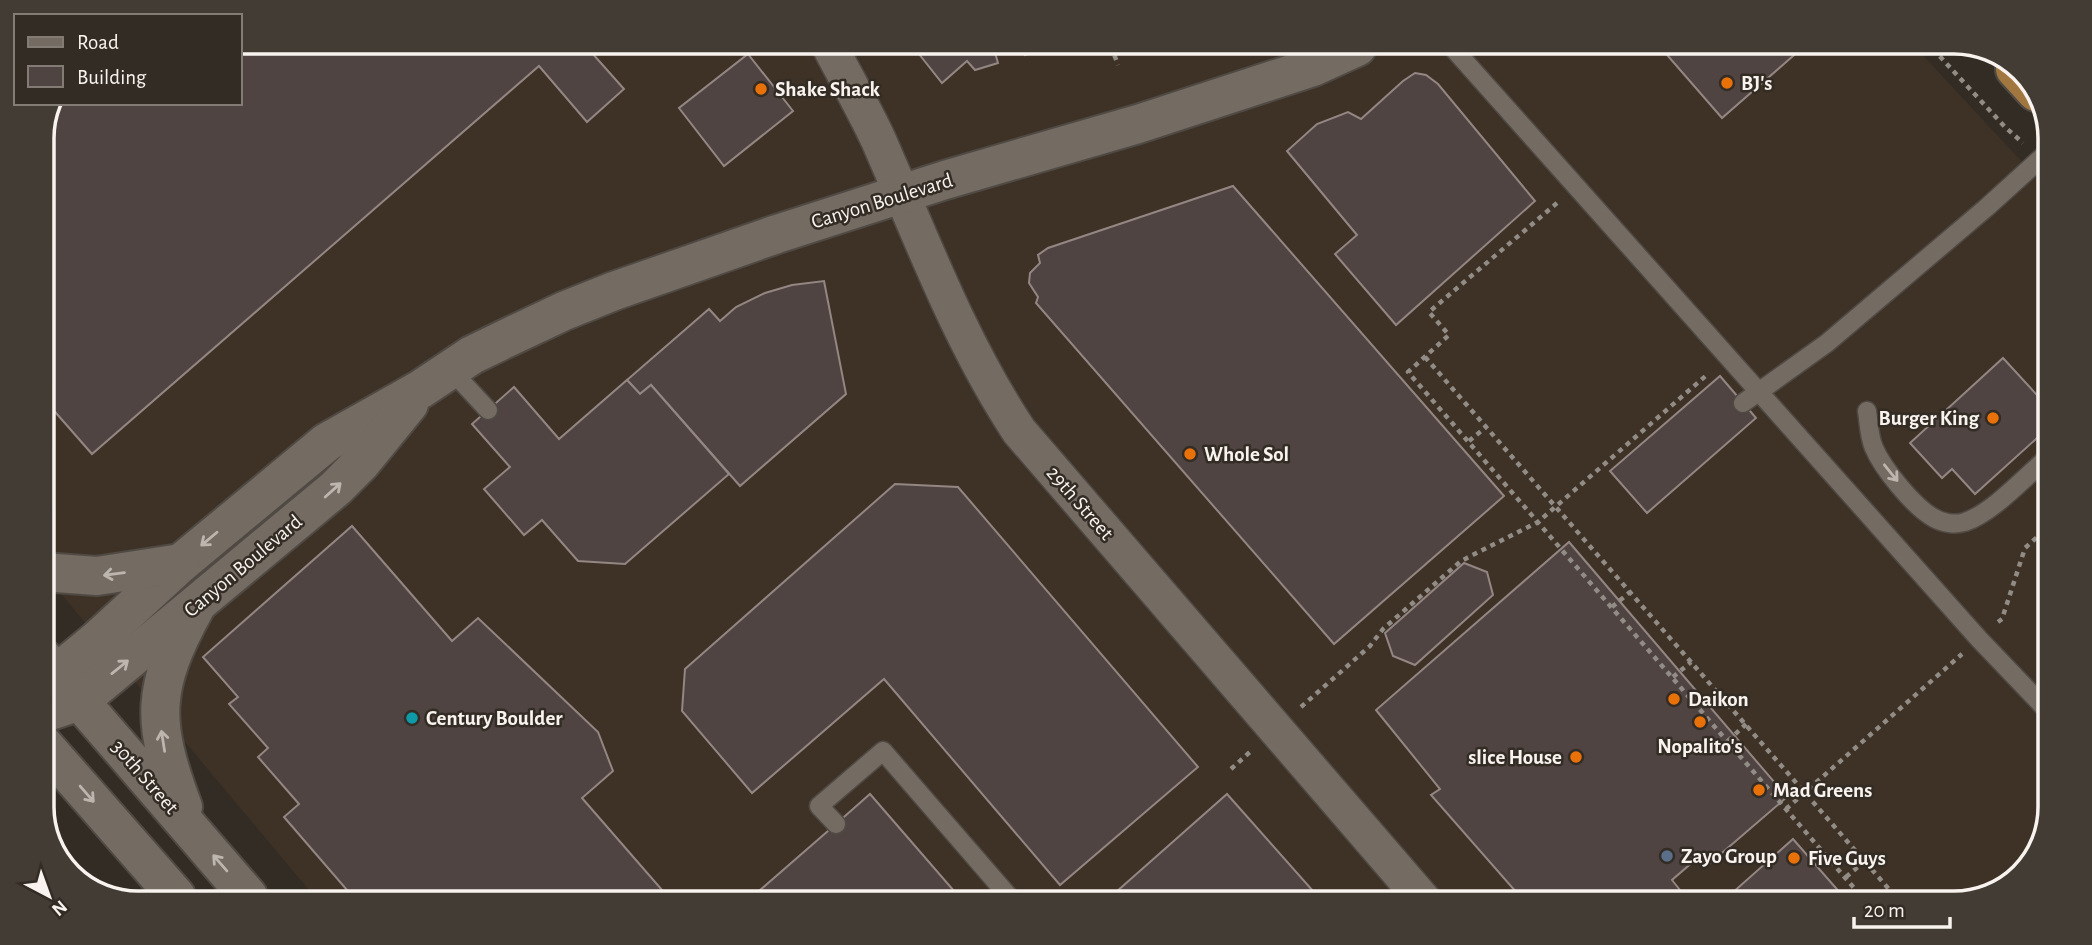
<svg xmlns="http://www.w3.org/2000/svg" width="2092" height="945" font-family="'Alegreya Sans',sans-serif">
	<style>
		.built { fill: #3e3226 }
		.building { fill: #4f4441; stroke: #938683; stroke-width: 2 }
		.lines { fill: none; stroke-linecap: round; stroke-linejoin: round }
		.service-casing { stroke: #504a44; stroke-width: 21 }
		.minor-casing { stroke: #504a44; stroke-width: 38 }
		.tertiary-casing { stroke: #504a44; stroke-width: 42 }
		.secondary-casing { stroke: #504a44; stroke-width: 42 }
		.trunk-casing { stroke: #504a44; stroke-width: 42 }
		.path { stroke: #928c86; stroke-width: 4.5; stroke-dasharray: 5 5; stroke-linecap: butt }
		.service { stroke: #746b63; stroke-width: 18 }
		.minor { stroke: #746b63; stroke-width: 35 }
		.tertiary { stroke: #746b63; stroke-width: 38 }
		.secondary { stroke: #746b63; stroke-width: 38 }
		.trunk { stroke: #a2763f; stroke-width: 38 }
		.oneway { stroke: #bdb6af }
		.food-dot { fill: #e8710a; stroke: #332c25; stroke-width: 2.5 }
		.culture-dot { fill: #0f9aa8; stroke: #332c25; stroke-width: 2.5 }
		.service-dot { fill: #5c6f8a; stroke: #332c25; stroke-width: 2.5 }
		.labels { text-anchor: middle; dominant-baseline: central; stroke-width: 5; stroke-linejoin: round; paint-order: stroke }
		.poi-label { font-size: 21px; font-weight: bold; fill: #f8f3ee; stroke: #332c25; text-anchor: start }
		.street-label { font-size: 21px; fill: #f8f3ee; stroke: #332c25 }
		.rim { fill: none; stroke: #f8f3ee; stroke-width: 3.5 }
	</style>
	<rect width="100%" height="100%" fill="#332c25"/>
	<g class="built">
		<path d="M240,42L1917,49L2049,191L2043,844L2007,887L1954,903L314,896L42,571V132L240,103Z"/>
		<path d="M49,832L104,896H101L58,861Z"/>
	</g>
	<g class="building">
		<path d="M240,42L584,44L624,89L587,122L539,66L92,454L42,397V132L55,103H240Z"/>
		<path d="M922,45H1005L994,49L998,63L975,70L967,61L942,83L919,54L926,49Z"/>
		<path d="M1023,46H1056L1025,55Z"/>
		<path d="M1661,48L1801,49L1722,118Z"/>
		<path d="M748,54L793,111L724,166L679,108Z"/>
		<path d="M1415,73L1426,75L1438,84L1535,201L1396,325L1335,254L1357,235L1287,151L1317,124L1348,112L1361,119L1403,81Z"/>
		<path d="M1233,186L1504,496L1334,644L1036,303L1038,297L1029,283L1030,273L1040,263L1038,255L1048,248Z"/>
		<path d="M824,281L846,394L740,486L651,385L640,394L627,380L709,309L720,321L736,307L765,293L792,285Z"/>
		<path d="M2003,358L2047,406V429L1975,494L1952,469L1942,478L1910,443Z"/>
		<path d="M1720,376L1756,418L1647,513L1610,471Z"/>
		<path d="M627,380L640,394L651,385L729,474L625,564L578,561L542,520L524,535L484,489L510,467L472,424L514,387L559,439Z"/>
		<path d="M895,484L958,487L1198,767L1060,885L884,679L752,793L682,711L685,669Z"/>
		<path d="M352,526L452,641L478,618L598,732L613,771L582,798L669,898L353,897L284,817L299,804L258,757L268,748L229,704L238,697L203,657Z"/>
		<path d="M1569,542L1787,797L1709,864L1701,855L1672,880L1680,890L1666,902L1524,901L1431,795L1440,789L1376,710Z"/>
		<path d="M1464,563L1487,572L1493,595L1415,665L1393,656L1385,633Z"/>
		<path d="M870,794L961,899L751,898L836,824Z"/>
		<path d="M1227,794L1321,900H1107Z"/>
		<path d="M1793,839L1849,903L1722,902Z"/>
	</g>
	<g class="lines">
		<g class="service-casing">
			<g id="service">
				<path d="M1452,47L1979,639L2044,707"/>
				<path d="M450,369L488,410"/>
				<path d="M1743,403L1827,343L1986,208L2050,150"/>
				<path d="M1867,411C1869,423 1869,437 1874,448C1883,469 1914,507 1934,518C1943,523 1955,525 1965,522C1992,513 2024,478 2046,459"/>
				<path d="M836,824L819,806L883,751L1011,899"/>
			</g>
		</g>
		<g class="minor-casing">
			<path id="minor" d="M829,45C845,76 863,107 878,139C922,239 959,340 1019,431L1424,901"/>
		</g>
		<g class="tertiary-casing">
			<g id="tertiary">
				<path d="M42,693L56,674L96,641L181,563L327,442L421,389L472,355L509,337L564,311L614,291L777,234L945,180L1138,124L1313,67L1357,47"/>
				<path d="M47,712L80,701L336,488L361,463L409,404"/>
			</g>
		</g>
		<g class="secondary-casing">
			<g id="secondary">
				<path d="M42,572L97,576L181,563"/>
				<path d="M42,657L248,896"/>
				<path d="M42,743L176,896"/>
				<path d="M183,807C151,722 151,688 195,608"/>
			</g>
		</g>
		<g class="trunk-casing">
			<path id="trunk" d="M2015,69L2036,92"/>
		</g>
		<g class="path">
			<path d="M1111,46L1118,65"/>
			<path d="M1933,49L2005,127L2023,143"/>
			<path d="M1557,203L1429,312L1449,335L1408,372L1867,903"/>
			<path d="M1425,357L1901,903"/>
			<path d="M1469,441L1486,427"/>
			<path d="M1612,607L1630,592"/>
			<path d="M1998,622L2002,619L2025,548L2046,529"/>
			<path d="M1673,677L1691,662"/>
			<path d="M1301,707L1370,646L1383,629L1461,561L1538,522L1709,373"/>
			<path d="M1728,741L1746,724"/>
			<path d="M1231,769L1251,751"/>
			<path d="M1786,809L1962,654"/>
			<path d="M1846,877L1865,861"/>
		</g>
		<use href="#service" class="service"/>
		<use href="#minor" class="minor"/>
		<use href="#tertiary" class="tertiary"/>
		<use href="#secondary" class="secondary"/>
		<use href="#trunk" class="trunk"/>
	</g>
	<defs><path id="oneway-shaft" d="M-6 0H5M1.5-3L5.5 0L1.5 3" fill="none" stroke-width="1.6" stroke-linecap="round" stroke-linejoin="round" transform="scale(1.75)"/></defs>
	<g class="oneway">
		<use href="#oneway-shaft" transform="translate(1891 473) rotate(51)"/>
		<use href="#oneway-shaft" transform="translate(333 490) rotate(-42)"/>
		<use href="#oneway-shaft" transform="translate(209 539) rotate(140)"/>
		<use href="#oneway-shaft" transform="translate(114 574) rotate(173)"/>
		<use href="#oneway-shaft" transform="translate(120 667) rotate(-39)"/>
		<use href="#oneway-shaft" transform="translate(163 741) rotate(-99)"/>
		<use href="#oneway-shaft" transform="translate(87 794) rotate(49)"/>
		<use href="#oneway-shaft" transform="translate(220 863) rotate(-131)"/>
	</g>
	<g class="food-dot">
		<circle cx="1727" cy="83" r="7"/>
		<circle cx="761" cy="89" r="7"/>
		<circle cx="1993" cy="418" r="7"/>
		<circle cx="1190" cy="454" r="7"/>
		<circle cx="1674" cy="699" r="7"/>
		<circle cx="1700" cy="722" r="7"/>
		<circle cx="1576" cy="757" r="7"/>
		<circle cx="1759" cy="790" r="7"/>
		<circle cx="1794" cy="858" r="7"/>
	</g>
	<circle class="culture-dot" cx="412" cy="718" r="7"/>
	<circle class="service-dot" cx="1667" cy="856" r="7"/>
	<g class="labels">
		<g class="poi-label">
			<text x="1741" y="83">BJ's</text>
			<text x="775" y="89">Shake Shack</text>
			<text x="1979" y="418" text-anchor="end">Burger King</text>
			<text x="1204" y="454">Whole Sol</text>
			<text x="1688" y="699">Daikon</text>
			<text x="426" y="718">Century Boulder</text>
			<text x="1700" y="746" text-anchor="middle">Nopalito's</text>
			<text x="1562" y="757" text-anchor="end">slice House</text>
			<text x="1773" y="790">Mad Greens</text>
			<text x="1681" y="856">Zayo Group</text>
			<text x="1808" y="858">Five Guys</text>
		</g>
		<g class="street-label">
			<text transform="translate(882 201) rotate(-17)">Canyon Boulevard</text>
			<text transform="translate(1080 503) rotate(49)">29th Street</text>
			<text transform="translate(243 566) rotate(-40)">Canyon Boulevard</text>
			<text transform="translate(145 777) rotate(49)">30th Street</text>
		</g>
	</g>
	<path d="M0 0H2092V945H0ZM138 54H1954A84 84 0 0 1 2038 138V807A84 84 0 0 1 1954 891H138A84 84 0 0 1 54 807V138A84 84 0 0 1 138 54Z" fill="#433c35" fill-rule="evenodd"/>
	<path class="rim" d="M138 54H1954A84 84 0 0 1 2038 138V807A84 84 0 0 1 1954 891H138A84 84 0 0 1 54 807V138A84 84 0 0 1 138 54Z"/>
	<rect x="14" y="14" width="228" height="91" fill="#332c25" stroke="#827c75" stroke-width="2"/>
	<rect x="28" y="37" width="35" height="10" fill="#746b63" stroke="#827c75" stroke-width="2"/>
	<text x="77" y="49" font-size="21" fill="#f8f3ee">Road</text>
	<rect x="28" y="66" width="35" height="21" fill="#4f4441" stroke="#827c75" stroke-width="2"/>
	<text x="77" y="84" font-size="21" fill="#f8f3ee">Building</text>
	<g transform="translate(49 896) rotate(139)" stroke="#332c25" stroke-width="5" paint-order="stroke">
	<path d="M0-5L12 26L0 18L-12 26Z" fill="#f8f3ee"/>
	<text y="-10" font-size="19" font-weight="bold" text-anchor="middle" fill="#f8f3ee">N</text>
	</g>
	<path d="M1854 917v10h96v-10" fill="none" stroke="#f8f3ee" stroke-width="3.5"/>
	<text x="1864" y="917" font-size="21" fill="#f8f3ee" stroke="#332c25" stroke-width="5" paint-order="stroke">20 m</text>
</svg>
